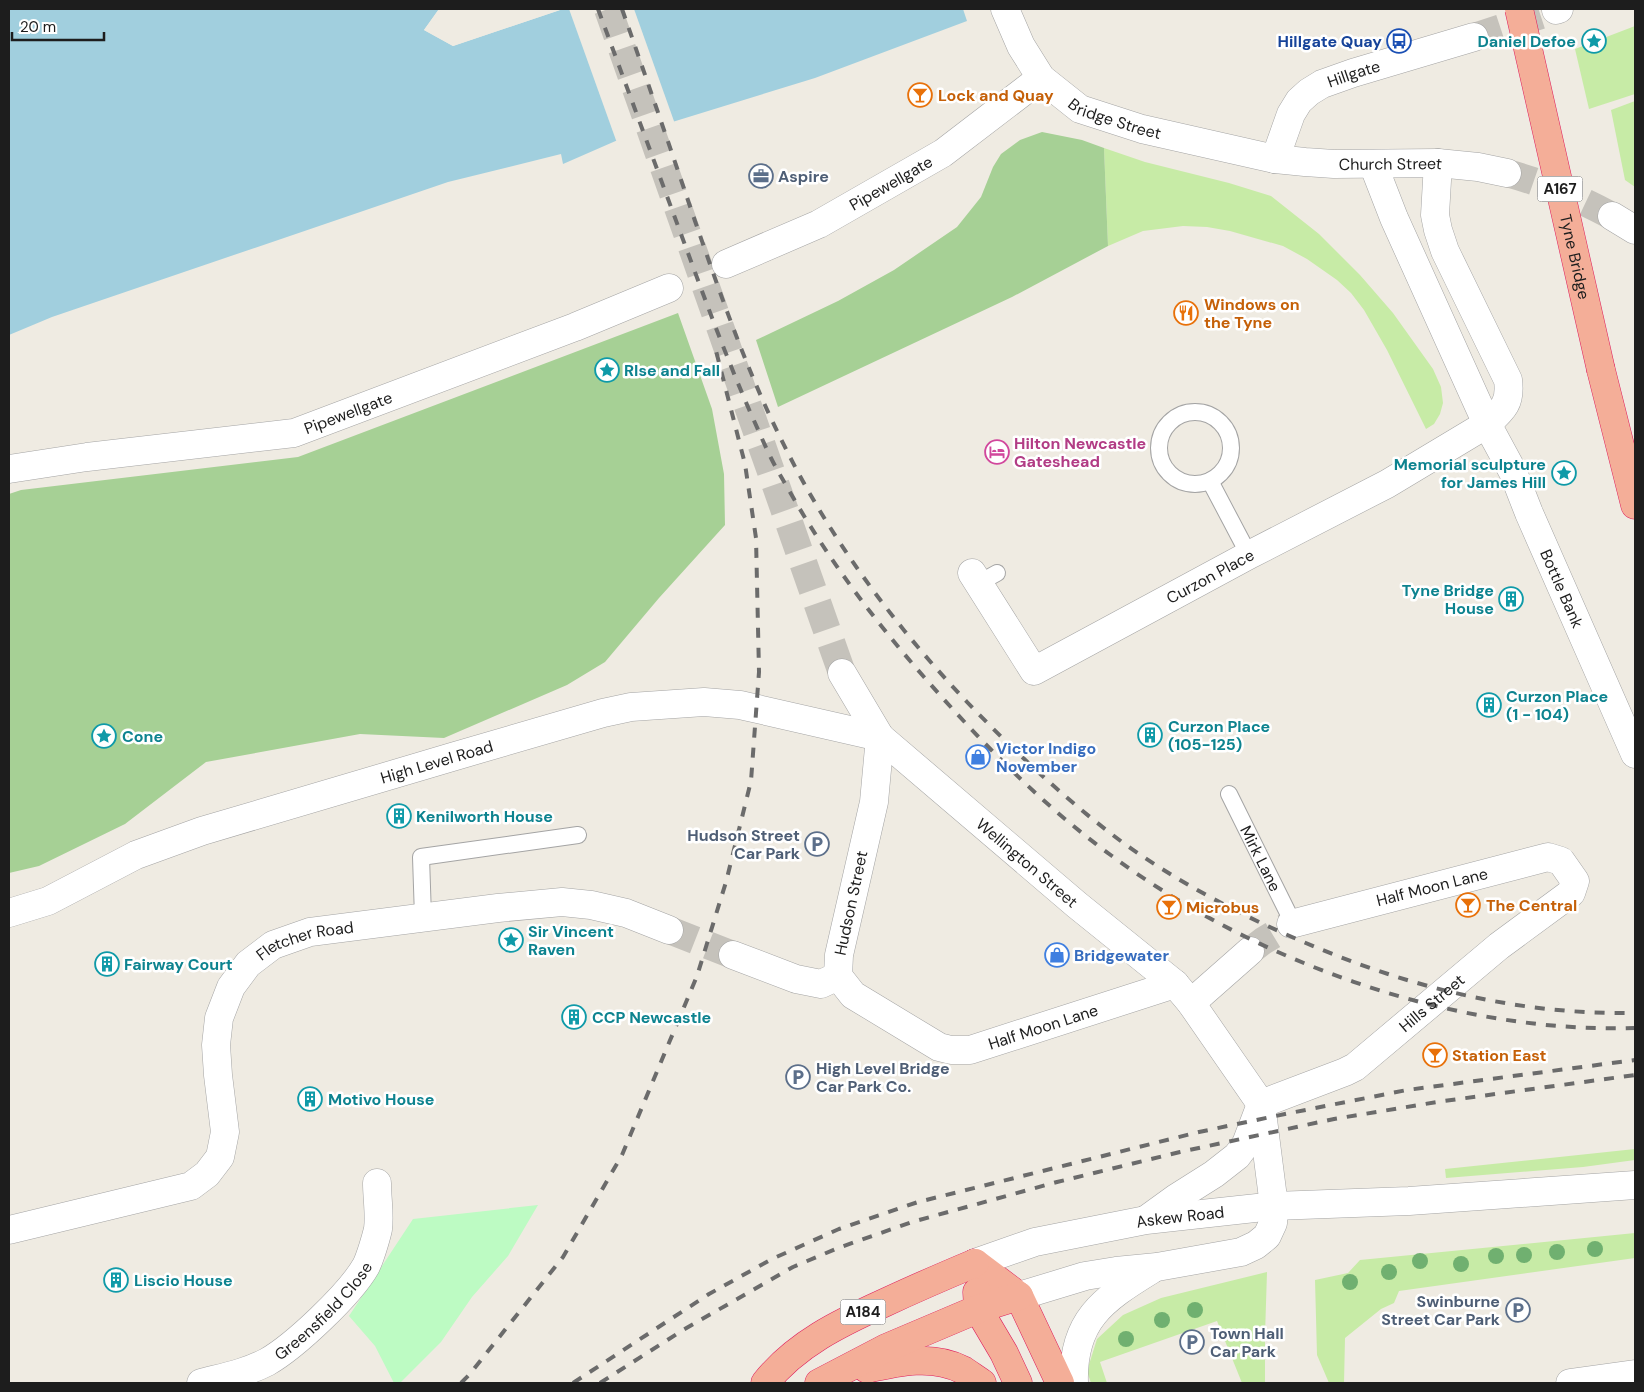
<svg xmlns="http://www.w3.org/2000/svg" width="1644" height="1392" font-family="'DM Sans',sans-serif">
	<style>
		.grass { fill: #c7eba6 }
		.forest { fill: #a6d095 }
		.park { fill: #bdfbc3 }
		.water { fill: #a1cfde }
		.pier { fill: #efebe2 }
		.lines { fill: none; stroke-linecap: round; stroke-linejoin: round }
		.minor-tunnel { stroke: #c5c2bb; stroke-width: 28; stroke-dasharray: 28 14; stroke-linecap: butt }
		.tertiary-tunnel { stroke: #c5c2bb; stroke-width: 28; stroke-dasharray: 28 14; stroke-linecap: butt }
		.service-casing { stroke: #a4a4a4; stroke-width: 18 }
		.minor-casing { stroke: #a4a4a4; stroke-width: 29 }
		.tertiary-casing { stroke: #a4a4a4; stroke-width: 29 }
		.trunk-casing { stroke: #de1e5d; stroke-width: 29 }
		.service { stroke: #fff; stroke-width: 16 }
		.minor { stroke: #fff; stroke-width: 28 }
		.tertiary { stroke: #fff; stroke-width: 28 }
		.trunk { stroke: #f4ae98; stroke-width: 28 }
		.rail { stroke: #6b6b6b; stroke-width: 4; stroke-dasharray: 10 10; stroke-linecap: butt }
		.trunk-bridge-casing { stroke: #de1e5d; stroke-width: 29; stroke-linecap: butt }
		.trunk-bridge { stroke: #f4ae98; stroke-width: 28 }
		.tree { fill: #70b070 }
		.labels { text-anchor: middle; dominant-baseline: central; stroke-width: 5; stroke-linejoin: round; paint-order: stroke }
		.shield { fill: #fff; stroke: #616161; stroke-width: 1 }
		.shield-label { font-size: 15px; font-weight: bold; fill: #1d1d1d }
		.transit-label { font-size: 16px; font-weight: bold; fill: #164399; stroke: #fff; text-anchor: end }
		.culture-label { font-size: 16px; font-weight: bold; fill: #0d838f; stroke: #fff; text-anchor: start }
		.street-label { font-size: 16px; fill: #1d1d1d; stroke: #fff }
		.food-label { font-size: 16px; font-weight: bold; fill: #c56008; stroke: #fff; text-anchor: start }
		.service-label { font-size: 16px; font-weight: bold; fill: #4e5e75; stroke: #fff; text-anchor: start }
		.hotel-label { font-size: 16px; font-weight: bold; fill: #b23c85; stroke: #fff; text-anchor: start }
		.shop-label { font-size: 16px; font-weight: bold; fill: #366cbe; stroke: #fff; text-anchor: start }
	</style>
	<rect width="100%" height="100%" fill="#efebe2"/>
	<g class="grass">
		<path d="M1635,26V94L1589,109L1575,49Z"/>
		<path d="M1635,101V187L1625,180L1611,110Z"/>
		<path d="M1104,148L1145,162L1229,183L1271,196L1319,234L1360,275L1393,313L1433,369L1441,387L1443,403L1440,414L1434,424L1426,429L1387,350L1364,310L1351,293L1337,280L1307,259L1283,246L1230,231L1207,227L1183,226L1143,231L1108,246Z"/>
		<path d="M1635,1149V1160L1583,1167L1446,1178L1445,1169Z"/>
		<path d="M1635,1233V1258L1399,1291L1394,1303L1381,1309L1345,1338L1344,1383H1329L1317,1355L1315,1280L1348,1273L1360,1260Z"/>
		<path d="M1267,1272L1265,1335V1383H1242L1217,1321L1100,1362L1107,1383H1091L1087,1371L1097,1339L1123,1315L1161,1298Z"/>
	</g>
	<g class="forest">
		<path d="M1042,132L1082,140L1104,148L1108,246L1012,297L778,407L756,340L838,301L894,270L957,227L981,197L993,167L1001,154L1020,140Z"/>
		<path d="M678,313L712,409L724,474L725,525L659,598L605,662L567,685L444,738L360,734L206,762L125,824L39,866L9,873V494L21,490L298,457Z"/>
	</g>
	<path class="park" d="M538,1205L508,1256L472,1297L441,1342L400,1383H394L375,1346L349,1316L413,1219Z"/>
	<path class="water" d="M9,9H439L424,30L453,46L563,9H963L967,21L815,78L627,136L563,164L561,154L448,182L52,317L9,335Z"/>
	<g class="pier">
		<path d="M439,9H442L428,30L453,43L555,9H563L453,46L424,30Z"/>
		<path d="M569,9H634L675,124L617,143Z"/>
	</g>
	<g class="lines">
		<g class="minor-tunnel">
			<path d="M608,9L842,673"/>
			<path d="M1474,37L1556,10"/>
			<path d="M669,930L733,955"/>
			<path d="M1250,951L1263,941L1291,924"/>
		</g>
		<path class="tertiary-tunnel" d="M1507,173C1543,183 1579,198 1612,216"/>
		<g class="service-casing">
			<g id="service">
				<circle cx="1195" cy="448" r="36"/>
				<path d="M1210,481L1249,555"/>
				<path d="M979,583L997,573"/>
				<path id="s1" d="M1229,794L1293,923"/>
				<path d="M423,917L421,857L578,835"/>
			</g>
		</g>
		<g class="minor-casing">
			<g id="minor">
				<path d="M1556,10L1559,9"/>
				<path id="s2" d="M1275,159L1291,114L1299,101L1309,92L1322,84L1353,73L1474,37"/>
				<path id="s3" d="M1373,164L1394,218L1487,424L1513,472L1529,513L1635,754"/>
				<path id="s4" d="M726,264L819,224L943,153L1041,78"/>
				<path id="s5" d="M9,469L87,457L294,433L575,327L669,288"/>
				<path id="s6" d="M972,573L1034,671L1249,555L1387,484L1487,424C1504,409 1511,402 1508,380L1445,251L1438,230L1435,215L1438,163"/>
				<path id="s7" d="M842,673L880,737L1077,905L1175,984L1191,1003L1261,1104L1274,1206L1273,1223L1267,1236L1256,1245L1241,1252L1157,1267L1116,1271L1085,1276L1019,1296"/>
				<path id="s8" d="M880,737L874,802L839,955L838,976L853,995L939,1047L951,1050H970L1175,984"/>
				<path id="s9" d="M9,913L48,901L136,855L202,831L452,757L603,713L631,707L704,702L740,705L880,737"/>
				<path d="M733,955L796,979L821,984L838,976"/>
				<path d="M1191,1003L1250,951"/>
				<path id="s10" d="M1261,1104L1345,1072L1355,1067L1499,946L1571,893L1575,881L1561,861L1548,857L1291,924"/>
				<path d="M1147,1219L1176,1198L1214,1174L1237,1156L1246,1144L1260,1107"/>
				<path id="s11" d="M9,1230L191,1186L207,1174L220,1157L225,1132L218,1075L216,1045L219,1018L231,987L248,964L273,945L310,932L498,908L562,902L591,905L626,913L669,930"/>
				<path id="s12" d="M975,1263L1035,1242L1146,1220L1274,1206L1409,1201L1635,1185"/>
				<path id="s13" d="M201,1383C224,1377 246,1373 267,1362C295,1346 350,1294 366,1266C370,1258 376,1238 378,1229C380,1215 377,1198 377,1183"/>
				<path d="M1074,1383C1072,1321 1102,1300 1151,1270"/>
				<path d="M1570,1383L1635,1374"/>
			</g>
		</g>
		<g class="tertiary-casing">
			<g id="tertiary">
				<path id="s14" d="M1005,9L1021,46L1041,78L1080,109L1142,129L1275,159L1305,162L1334,164L1438,163L1478,167L1507,173"/>
				<path d="M1612,216L1635,230"/>
			</g>
		</g>
		<g class="trunk-casing">
			<g id="trunk">
				<path d="M1601,370L1635,505"/>
				<path d="M975,1263L1019,1296L1060,1383"/>
				<path d="M977,1292L978,1309L1004,1353L1018,1383"/>
				<path d="M867,1369C898,1362 933,1354 963,1370C969,1374 976,1379 982,1383"/>
				<path d="M765,1383C796,1344 840,1323 884,1303C914,1289 944,1276 975,1263"/>
				<path d="M819,1383L886,1348L978,1309L1019,1296"/>
			</g>
		</g>
		<use href="#service" class="service"/>
		<use href="#minor" class="minor"/>
		<use href="#tertiary" class="tertiary"/>
		<use href="#trunk" class="trunk"/>
		<g class="rail">
			<path d="M598,9C628,90 658,172 688,253C708,308 728,361 751,414C758,429 764,444 771,458C778,472 786,485 794,499C831,563 875,621 924,677C981,742 1042,805 1112,856C1255,962 1456,1034 1635,1028"/>
			<path d="M622,9C647,80 671,150 695,221C722,299 749,377 787,451C833,543 896,627 967,702C1015,752 1066,800 1122,842C1172,878 1227,908 1283,933C1396,984 1511,1015 1635,1013"/>
			<path d="M461,1383L469,1375L563,1257L622,1155L697,976L726,882L751,781L759,672L756,538L745,464L714,343"/>
			<path d="M573,1383L709,1294L772,1259L839,1229L918,1202L1199,1132L1285,1114L1407,1090L1635,1060"/>
			<path d="M600,1383L683,1330L793,1267L838,1248L912,1222L1057,1182L1180,1152L1334,1119L1437,1102L1635,1075"/>
		</g>
		<g class="trunk-bridge-casing">
			<g id="trunk-bridge">
				<path id="s15" d="M1519,9L1601,370"/>
			</g>
		</g>
		<use href="#trunk-bridge" class="trunk-bridge"/>
	</g>
	<g class="tree">
		<circle cx="1595" cy="1249" r="8"/>
		<circle cx="1557" cy="1252" r="8"/>
		<circle cx="1524" cy="1255" r="8"/>
		<circle cx="1496" cy="1256" r="8"/>
		<circle cx="1420" cy="1261" r="8"/>
		<circle cx="1461" cy="1264" r="8"/>
		<circle cx="1389" cy="1272" r="8"/>
		<circle cx="1350" cy="1282" r="8"/>
		<circle cx="1195" cy="1310" r="8"/>
		<circle cx="1162" cy="1320" r="8"/>
		<circle cx="1126" cy="1339" r="8"/>
	</g>
	<defs>
		<g id="bus-ring" transform="scale(1.25)"><circle r="9.5" fill="#fff" stroke="#1a4fb4" stroke-width="1.5"/><path d="M-5-6H5V4H4V6H2V4H-2V6H-4V4H-5ZM-3.5-4V0h7V-4ZM-3.5 1.2v1.5H-2V1.2ZM2 1.2v1.5H3.5V1.2Z" fill="#1a4fb4"/></g>
		<g id="sight-ring" transform="scale(1.25)"><circle r="9.5" fill="#fff" stroke="#0f9aa8" stroke-width="1.5"/><path d="M0-6L1.8-2.2L6-1.7L2.9 1.2L3.7 5.4L0 3.3L-3.7 5.4L-2.9 1.2L-6-1.7L-1.8-2.2Z" fill="#0f9aa8"/></g>
		<g id="bar-ring" transform="scale(1.25)"><circle r="9.5" fill="#fff" stroke="#e8710a" stroke-width="1.5"/><path d="M-6-5H6L.8 .8V4.5H3.5V6h-7V4.5H-.8V.8Z" fill="#e8710a"/></g>
		<g id="office-ring" transform="scale(1.25)"><circle r="9.5" fill="#fff" stroke="#5c6f8a" stroke-width="1.5"/><path d="M-6-3h4V-5.5h4V-3h4V5H-6ZM-1-4.5V-3h2v-1.5ZM-6 0V1H6V0Z" fill="#5c6f8a"/></g>
		<g id="restaurant-ring" transform="scale(1.25)"><circle r="9.5" fill="#fff" stroke="#e8710a" stroke-width="1.5"/><path d="M-5-6h1v4h1v-4h1v4h1v-4h1v5L-1.5 .5V6h-2V.5L-5-1ZM5-6V6H3V1.5H1.5Q1.5-4 5-6Z" fill="#e8710a"/></g>
		<g id="hotel-ring" transform="scale(1.25)"><circle r="9.5" fill="#fff" stroke="#d1479c" stroke-width="1.5"/><path d="M-6-4.5h1.5V1H6V5H4.5V3h-9V5H-6ZM-4 0a1.8 1.8 0 1 1 3.6 0ZM.5 0V-2.5h3Q6-2.5 6 0Z" fill="#d1479c"/></g>
		<g id="building-ring" transform="scale(1.25)"><circle r="9.5" fill="#fff" stroke="#0f9aa8" stroke-width="1.5"/><path d="M-4-6H4V6H1V3H-1V6H-4ZM-2.5-4.3h1.7v1.8h-1.7ZM.8-4.3h1.7v1.8H.8ZM-2.5-1h1.7V.8h-1.7ZM.8-1h1.7V.8H.8Z" fill="#0f9aa8"/></g>
		<g id="shop-ring" transform="scale(1.25)"><circle r="9.5" fill="#fff" stroke="#3f7fe0" stroke-width="1.5"/><path d="M-5-2.5h2.3a2.7 3.5 0 0 1 5.4 0H5L5.5 6h-11ZM-1.5-2.5h3a1.5 2.3 0 0 0-3 0Z" fill="#3f7fe0"/></g>
		<g id="parking-ring" transform="scale(1.25)"><circle r="9.5" fill="#fff" stroke="#5c6f8a" stroke-width="1.5"/><path d="M-3.5-5.5H1a3.5 3.5 0 0 1 0 7H-1V5.5H-3.5ZM-1-3.4V-.6H.8a1.4 1.4 0 0 0 0-2.8Z" fill="#5c6f8a"/></g>
	</defs>
	<g fill-rule="evenodd">
		<use href="#bus-ring" x="1399" y="41"/>
		<use href="#sight-ring" x="1594" y="41"/>
		<use href="#bar-ring" x="920" y="95"/>
		<use href="#office-ring" x="761" y="176"/>
		<use href="#restaurant-ring" x="1186" y="313"/>
		<use href="#sight-ring" x="607" y="370"/>
		<use href="#hotel-ring" x="997" y="452"/>
		<use href="#sight-ring" x="1564" y="473"/>
		<use href="#building-ring" x="1511" y="599"/>
		<use href="#building-ring" x="1489" y="705"/>
		<use href="#building-ring" x="1150" y="735"/>
		<use href="#sight-ring" x="104" y="736"/>
		<use href="#shop-ring" x="978" y="757"/>
		<use href="#building-ring" x="399" y="816"/>
		<use href="#parking-ring" x="817" y="844"/>
		<use href="#bar-ring" x="1468" y="905"/>
		<use href="#bar-ring" x="1169" y="907"/>
		<use href="#sight-ring" x="511" y="940"/>
		<use href="#shop-ring" x="1057" y="955"/>
		<use href="#building-ring" x="107" y="964"/>
		<use href="#building-ring" x="574" y="1017"/>
		<use href="#bar-ring" x="1435" y="1055"/>
		<use href="#parking-ring" x="798" y="1077"/>
		<use href="#building-ring" x="310" y="1099"/>
		<use href="#building-ring" x="116" y="1280"/>
		<use href="#parking-ring" x="1518" y="1310"/>
		<use href="#parking-ring" x="1192" y="1342"/>
	</g>
	<g class="labels">
		<g class="shield">
			<rect x="1537.5" y="176.5" width="45" height="25" rx="4"/>
			<rect x="840.5" y="1299.5" width="45" height="25" rx="4"/>
		</g>
		<g class="shield-label">
			<text x="1560" y="189">A167</text>
			<text x="863" y="1312">A184</text>
		</g>
		<g class="transit-label">
			<text x="1382" y="41">Hillgate Quay</text>
		</g>
		<g class="culture-label">
			<text x="1576" y="41" text-anchor="end">Daniel Defoe</text>
			<text x="624" y="370">RIse and Fall</text>
			<text x="1546" y="464" text-anchor="end">Memorial sculpture<tspan x="1546" dy="18">for James Hill</tspan></text>
			<text x="1494" y="590" text-anchor="end">Tyne Bridge<tspan x="1494" dy="18">House</tspan></text>
			<text x="1506" y="696">Curzon Place<tspan x="1506" dy="18">(1 - 104)</tspan></text>
			<text x="1168" y="726">Curzon Place<tspan x="1168" dy="18">(105-125)</tspan></text>
			<text x="122" y="736">Cone</text>
			<text x="416" y="816">Kenilworth House</text>
			<text x="528" y="931">Sir Vincent<tspan x="528" dy="18">Raven</tspan></text>
			<text x="124" y="964">Fairway Court</text>
			<text x="592" y="1017">CCP Newcastle</text>
			<text x="328" y="1099">Motivo House</text>
			<text x="134" y="1280">Liscio House</text>
		</g>
		<g class="street-label">
			<text stroke="none"><textPath href="#s2" startOffset="125">Hillgate</textPath></text>
			<text stroke="none"><textPath href="#s14" startOffset="164">Bridge Street</textPath></text>
			<text stroke="none"><textPath href="#s14" startOffset="445">Church Street</textPath></text>
			<text stroke="none"><textPath href="#s4" startOffset="184">Pipewellgate</textPath></text>
			<text stroke="none"><textPath href="#s15" startOffset="254">Tyne Bridge</textPath></text>
			<text stroke="none"><textPath href="#s5" startOffset="345">Pipewellgate</textPath></text>
			<text stroke="none"><textPath href="#s6" startOffset="316">Curzon Place</textPath></text>
			<text stroke="none"><textPath href="#s3" startOffset="465">Bottle Bank</textPath></text>
			<text stroke="none"><textPath href="#s9" startOffset="455">High Level Road</textPath></text>
			<text stroke="none"><textPath href="#s1" startOffset="72">Mirk Lane</textPath></text>
			<text stroke="none"><textPath href="#s7" startOffset="268">Wellington Street</textPath></text>
			<text transform="translate(1432 887) rotate(-14)">Half Moon Lane</text>
			<text transform="translate(851 903) rotate(-78)">Hudson Street</text>
			<text stroke="none"><textPath href="#s11" startOffset="494">Fletcher Road</textPath></text>
			<text stroke="none"><textPath href="#s10" startOffset="201">Hills Street</textPath></text>
			<text stroke="none"><textPath href="#s8" startOffset="476">Half Moon Lane</textPath></text>
			<text stroke="none"><textPath href="#s12" startOffset="211">Askew Road</textPath></text>
			<text stroke="none"><textPath href="#s13" startOffset="146">Greensfield Close</textPath></text>
		</g>
		<g class="food-label">
			<text x="938" y="95">Lock and Quay</text>
			<text x="1204" y="304">Windows on<tspan x="1204" dy="18">the Tyne</tspan></text>
			<text x="1486" y="905">The Central</text>
			<text x="1186" y="907">Microbus</text>
			<text x="1452" y="1055">Station East</text>
		</g>
		<g class="service-label">
			<text x="778" y="176">Aspire</text>
			<text x="800" y="835" text-anchor="end">Hudson Street<tspan x="800" dy="18">Car Park</tspan></text>
			<text x="816" y="1068">High Level Bridge<tspan x="816" dy="18">Car Park Co.</tspan></text>
			<text x="1500" y="1301" text-anchor="end">Swinburne<tspan x="1500" dy="18">Street Car Park</tspan></text>
			<text x="1210" y="1333">Town Hall<tspan x="1210" dy="18">Car Park</tspan></text>
		</g>
		<g class="hotel-label">
			<text x="1014" y="443">Hilton Newcastle<tspan x="1014" dy="18">Gateshead</tspan></text>
		</g>
		<g class="shop-label">
			<text x="996" y="748">Victor Indigo<tspan x="996" dy="18">November</tspan></text>
			<text x="1074" y="955">Bridgewater</text>
		</g>
	</g>
	<rect width="1644" height="1392" fill="none" stroke="#1d1d1d" stroke-width="20"/>
	<path d="M12 32v8h92v-8" fill="none" stroke="#1d1d1d" stroke-width="2.5"/>
	<text x="20" y="32" font-size="15" fill="#1d1d1d" stroke="#ffffff" stroke-width="4" paint-order="stroke">20 m</text>
</svg>
